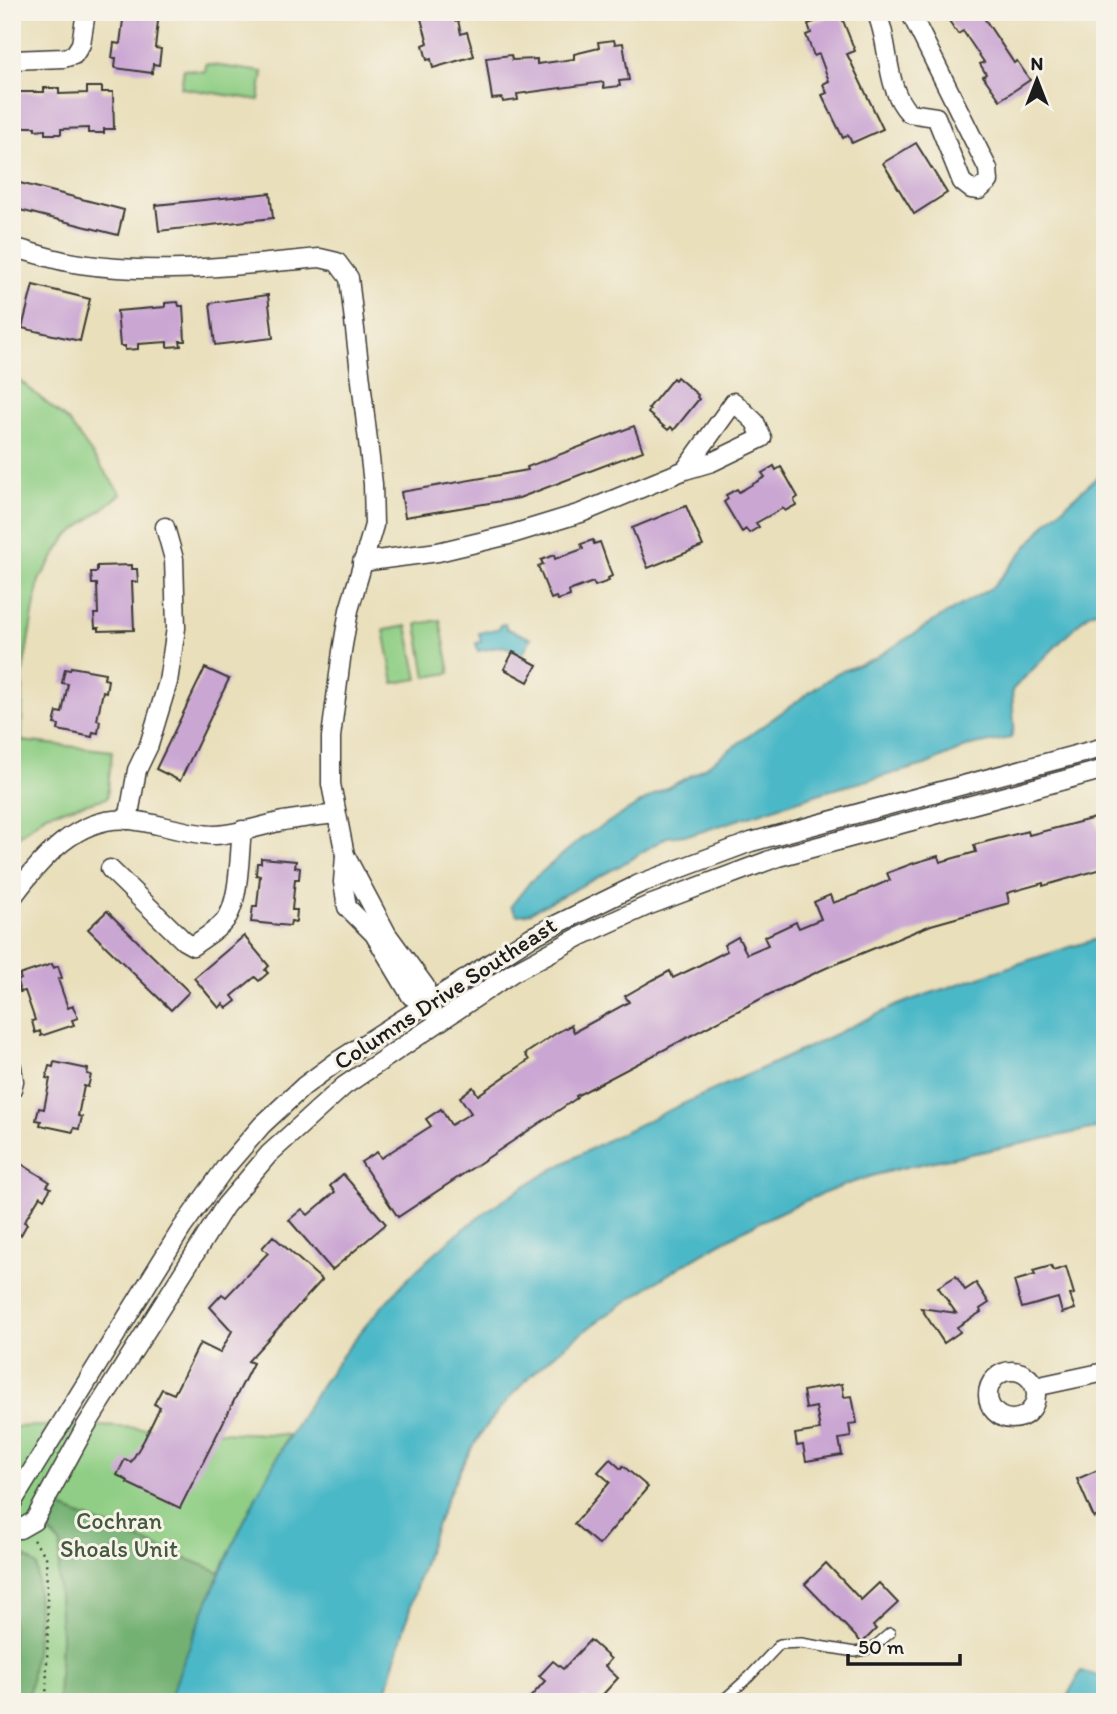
<svg xmlns="http://www.w3.org/2000/svg" width="1117" height="1714" font-family="Itim,sans-serif">
	<style>
		.green { fill: #8fce84; stroke: #567550; stroke-width: 2 }
		.forest { fill: #73b172; stroke: #486647; stroke-width: 2 }
		.water { fill: #4bb8c7; stroke: #346a72; stroke-width: 2 }
		.building { fill: #caa6d3 }
		.lines { fill: none; stroke-linecap: round; stroke-linejoin: round }
		.lane-casing { stroke: #3b3934; stroke-width: 12 }
		.street-casing { stroke: #3b3934; stroke-width: 21 }
		.path { stroke: #3b3934; stroke-width: 2.5; stroke-dasharray: 2 5; stroke-linecap: butt }
		.lane { stroke: #fff; stroke-width: 9 }
		.street { stroke: #fff; stroke-width: 18 }
		.labels { text-anchor: middle; dominant-baseline: central; stroke-width: 6; stroke-linejoin: round; paint-order: stroke }
		.street-label { font-size: 24px; fill: #1c1c1c; stroke: #f7f3e8 }
		.park-label { font-size: 24px; fill: #445a40; stroke: #f7f3e8 }
	</style>
	<rect width="100%" height="100%" fill="#f7f3e8"/>
	<filter id="ink" filterUnits="userSpaceOnUse"><feTurbulence type="fractalNoise" baseFrequency=".0143" numOctaves="2"/><feDisplacementMap in="SourceGraphic" scale="14" xChannelSelector="R" yChannelSelector="G"/><feConvolveMatrix kernelMatrix="1 2 1 2 8 2 1 2 1" color-interpolation-filters="sRGB"/></filter>
	<filter id="wash" filterUnits="userSpaceOnUse"><feTurbulence type="fractalNoise" baseFrequency=".00686" numOctaves="4" result="noise"/><feDisplacementMap in="SourceGraphic" scale="28" xChannelSelector="R" yChannelSelector="G"/><feGaussianBlur stdDeviation="1.57" result="paint"/><feColorMatrix in="noise" values="0 0 0 0 0 0 0 0 0 0 0 0 0 0 0 0 0 1.4 0 .05"/><feComposite in="paint" operator="in"/></filter>
	<g filter="url(#wash)">
		<rect width="100%" height="100%" fill="#e9dfbb"/>
		<g class="green">
			<path d="M206,64L263,72L259,100L181,88L184,69L205,72Z"/>
			<path d="M12,374L68,421L121,494L66,538L39,580L23,671L22,741L112,751L107,798L46,814L12,842Z"/>
			<path d="M440,620L450,673L426,677L417,624Z"/>
			<path d="M407,626L418,679L394,683L384,630Z"/>
			<path d="M77,1425L288,1435L220,1572L168,1702H12V1427Z"/>
		</g>
		<g class="forest">
			<path d="M59,1507L220,1572L168,1702H58L61,1638L58,1576L61,1545L42,1525Z"/>
			<path d="M12,1546L37,1566L38,1630L28,1702H12Z"/>
		</g>
		<g class="water">
			<path d="M1105,470V607L1088,614L1012,690L1014,727L1011,738L966,747L925,765L824,792L694,834L667,837L618,867L527,914L517,915L511,906L530,882L582,838L659,792L698,772L837,673L874,659L942,616L994,586L1048,521Z"/>
			<path d="M505,624L507,629L531,638L523,654L503,646L478,651L476,643L481,642L479,633L500,628V625Z"/>
			<path d="M1105,937V1126C1063,1135 1022,1144 981,1152C944,1159 908,1165 872,1176C793,1201 720,1240 650,1286C582,1330 515,1377 472,1448C429,1521 408,1620 383,1702H168C239,1513 329,1315 503,1200C586,1146 675,1107 765,1067C810,1047 853,1025 898,1005C922,995 947,988 971,980C1015,965 1059,949 1105,937Z"/>
			<path d="M1081,1671L1105,1678V1702H1064Z"/>
		</g>
		<g id="blocks">
			<g class="building">
				<path d="M124,12H159L155,48L161,49L159,65L153,64L152,73L115,68L116,58H112L114,43L120,44Z"/>
				<path d="M419,12H452L455,21L458,20L461,34L467,32L474,56L433,68L431,59L427,60L423,45L428,43Z"/>
				<path d="M943,12H980L1014,63L1017,61L1030,80L1000,100L983,76L986,74L980,64L984,62L963,31L958,34Z"/>
				<path d="M840,13L855,51L847,54L883,129L852,143L848,135L843,138L822,95L827,93L823,84L829,81L819,54L814,56L806,35L811,33L808,24Z"/>
				<path d="M614,40L615,44L623,43L629,80L619,81L620,86L604,88L603,82L517,94L518,100L503,102L502,98L492,99L486,58L511,55L512,60L537,59V64L574,59V54L599,48L598,42Z"/>
				<path d="M87,87H102V92H113L114,129H104V133H88V128L61,129V134H45V129L35,130V127H12V92H44V88H59V94L87,93Z"/>
				<path d="M916,143L947,193L914,214L883,163Z"/>
				<path d="M12,181L124,210L118,235L12,208Z"/>
				<path d="M270,193L273,218L159,231L156,205Z"/>
				<path d="M33,285L90,299L80,341L22,328Z"/>
				<path d="M268,295L273,338L215,345L210,303Z"/>
				<path d="M178,302L179,306H183L185,341H180L181,346L167,347V342L138,344V349L125,350V346H120L117,311L165,307V303Z"/>
				<path d="M677,377L698,395L697,397L699,399L674,430L671,427L668,430L648,413L650,410L648,409L673,378L675,380Z"/>
				<path d="M634,426L643,451L519,498L405,517L401,492L528,470L527,467Z"/>
				<path d="M774,466L776,470L781,467L798,497L794,500L796,505L785,511L783,508L756,523L759,527L749,533L746,529L742,532L724,502L728,499L726,495L737,489L739,492L765,477L762,473Z"/>
				<path d="M686,506L703,546L648,568L632,528Z"/>
				<path d="M593,540L594,544L600,542L612,576L608,578L609,581L595,586L593,582L569,591L570,596L558,600L556,597L551,599L538,566L543,564L541,560L554,555L555,559L583,549L581,544Z"/>
				<path d="M132,565V569H137L138,582H132L134,630L99,631V628H95L94,614H98L97,584H92L91,572H97V566Z"/>
				<path d="M513,652L537,665L528,682L504,669Z"/>
				<path d="M71,667L105,673L104,679L108,680L106,692L103,691L97,720L100,721L98,733L93,732L92,737L58,730L59,725L54,724L57,712L62,713L68,684L62,683L65,669L70,670Z"/>
				<path d="M205,668L229,679L180,781L156,769Z"/>
				<path d="M1095,818L1102,840L1105,839V868L1043,886V883L1007,893L1009,903L931,925L826,968L770,994L576,1096L577,1098L495,1153L398,1217L361,1162L377,1152L381,1158L431,1126L426,1119L441,1109L451,1125L471,1113L460,1097L473,1087L478,1095L529,1060L525,1054L558,1032L571,1025L574,1032L629,1002L625,996L653,980L670,971L673,978L694,968L727,951L724,945L738,937L747,954L768,945L764,937L796,922L799,928L821,919L814,902L830,895L833,903L855,895L890,880L887,873L914,863L938,856L940,862L976,852L974,845L989,841L1028,831L1029,835Z"/>
				<path d="M261,858L296,861L295,867L300,868L299,879H295L292,910H297L296,922L291,921L290,926L251,922L253,906H257L260,876L256,875L257,863H261Z"/>
				<path d="M107,911L189,992L171,1010L88,929Z"/>
				<path d="M244,936L269,966L265,970L268,973L259,981L255,977L232,996L236,1001L227,1008L223,1004L219,1008L194,978Z"/>
				<path d="M52,964L54,968L58,966L62,978L58,979L68,1008L73,1006L78,1018L72,1020L74,1025L41,1036L40,1031L35,1033L32,1021L35,1020L25,991L20,992L17,981L21,979L19,975Z"/>
				<path d="M54,1062L88,1069L87,1074L91,1075L88,1087L84,1086L78,1116L82,1117L79,1129L74,1128L73,1132L40,1125L41,1121L36,1120L39,1108L44,1109L50,1079L46,1078L49,1066L53,1067Z"/>
				<path d="M20,1163L50,1182L47,1186L51,1188L44,1199L40,1196L24,1222L27,1224L21,1235L17,1233L12,1241V1164L17,1167Z"/>
				<path d="M343,1174L386,1224L332,1270L289,1220L302,1209L308,1215L335,1192L330,1186Z"/>
				<path d="M273,1236L322,1280L248,1361L253,1363L180,1508L127,1483L128,1481L117,1475L125,1459L131,1462L144,1440L160,1407L154,1404L162,1389L174,1394L200,1343L220,1353L232,1331L210,1307L222,1294L226,1297L268,1253L262,1248Z"/>
				<path d="M1051,1266L1053,1271L1066,1267L1074,1294L1070,1295L1075,1309L1062,1313L1058,1298L1022,1308L1014,1281L1035,1275L1033,1271Z"/>
				<path d="M956,1276L965,1290L976,1283L989,1303L980,1309L981,1312L957,1327L960,1332L944,1343L921,1308L956,1313L938,1287Z"/>
				<path d="M842,1384L844,1397L852,1396L857,1423L849,1424L851,1437L839,1439L842,1455L806,1461L803,1445L797,1446L795,1434L820,1430L816,1407L806,1409L803,1391Z"/>
				<path d="M610,1459L621,1469L623,1466L648,1487L599,1545L574,1524L610,1482L598,1472Z"/>
				<path d="M1100,1469L1101,1471L1105,1469V1513L1094,1518L1077,1479Z"/>
				<path d="M826,1563L861,1600L879,1583L898,1603L873,1626L876,1629L862,1643L805,1584Z"/>
				<path d="M590,1640L611,1659L605,1666L618,1678L596,1702H591L584,1696L578,1702H526L545,1681L539,1676L553,1661L563,1669Z"/>
			</g>
		</g>
	</g>
	<g filter="url(#ink)">
		<use href="#blocks" fill-opacity="0" stroke="#3b3934" stroke-width="2"/>
		<g class="lines">
			<g class="lane-casing">
				<path id="lane" d="M721,1702L750,1676L780,1644L801,1643L855,1652L866,1650L876,1645L890,1633"/>
			</g>
			<g class="street-casing">
				<g id="street">
					<path d="M876,12C891,44 884,87 909,113L936,117L962,182L971,189L979,190L989,181L988,169L910,12"/>
					<path d="M12,60L64,58L74,55L81,44L86,12"/>
					<path d="M12,247C34,253 57,261 80,264C160,276 241,265 320,258L337,262L349,278L373,484L374,525L349,610L342,651L331,737V784L345,855L387,934L425,986L427,1004L431,1010"/>
					<path d="M362,562L438,552L509,535L581,513L685,470L712,462L762,438L755,422L734,402L685,470"/>
					<path d="M128,820L137,770L149,745L168,682L176,628L174,559L165,527"/>
					<path d="M345,855L343,882L347,907L374,934L411,996L427,1004"/>
					<path d="M110,869L184,941L193,946C202,939 216,931 224,922C240,904 239,855 242,830"/>
					<path d="M12,898C40,860 78,814 131,820C158,823 189,835 215,835C237,834 261,826 283,821C301,818 319,816 336,814"/>
					<path d="M12,1067L14,1081L12,1089"/>
					<circle cx="1012" cy="1395" r="24"/>
					<path d="M1035,1387L1105,1372"/>
					<path d="M12,1503L182,1228L225,1168L262,1125L304,1086L339,1060L531,937L639,884L751,842L1105,747"/>
					<path d="M12,1529H20L34,1521L86,1426L225,1206L269,1154L344,1086L512,973L581,936L647,906L778,857L1105,769"/>
				</g>
			</g>
			<path class="path" d="M33,1540L46,1556L48,1625L46,1702"/>
			<use href="#lane" class="lane"/>
			<use href="#street" class="street"/>
		</g>
	</g>
	<g class="labels">
		<g class="street-label">
			<text transform="translate(445 993) rotate(-33)">Columns Drive Southeast</text>
		</g>
		<g class="park-label">
			<text x="119" y="1520">Cochran<tspan x="119" dy="28">Shoals Unit</tspan></text>
		</g>
	</g>
	<rect width="1117" height="1714" fill="none" stroke="#f7f3e8" stroke-width="42"/>
	<g transform="translate(1037 80)" stroke="#f7f3e8" stroke-width="5" paint-order="stroke">
	<path d="M0-5L12 26L0 18L-12 26Z" fill="#1c1c1c"/>
	<text y="-10" font-size="19" font-weight="bold" text-anchor="middle" fill="#1c1c1c">N</text>
	</g>
	<path d="M848 1654v10h112v-10" fill="none" stroke="#1c1c1c" stroke-width="3.5"/>
	<text x="858" y="1654" font-size="21" fill="#1c1c1c" stroke="#f7f3e8" stroke-width="5" paint-order="stroke">50 m</text>
</svg>
